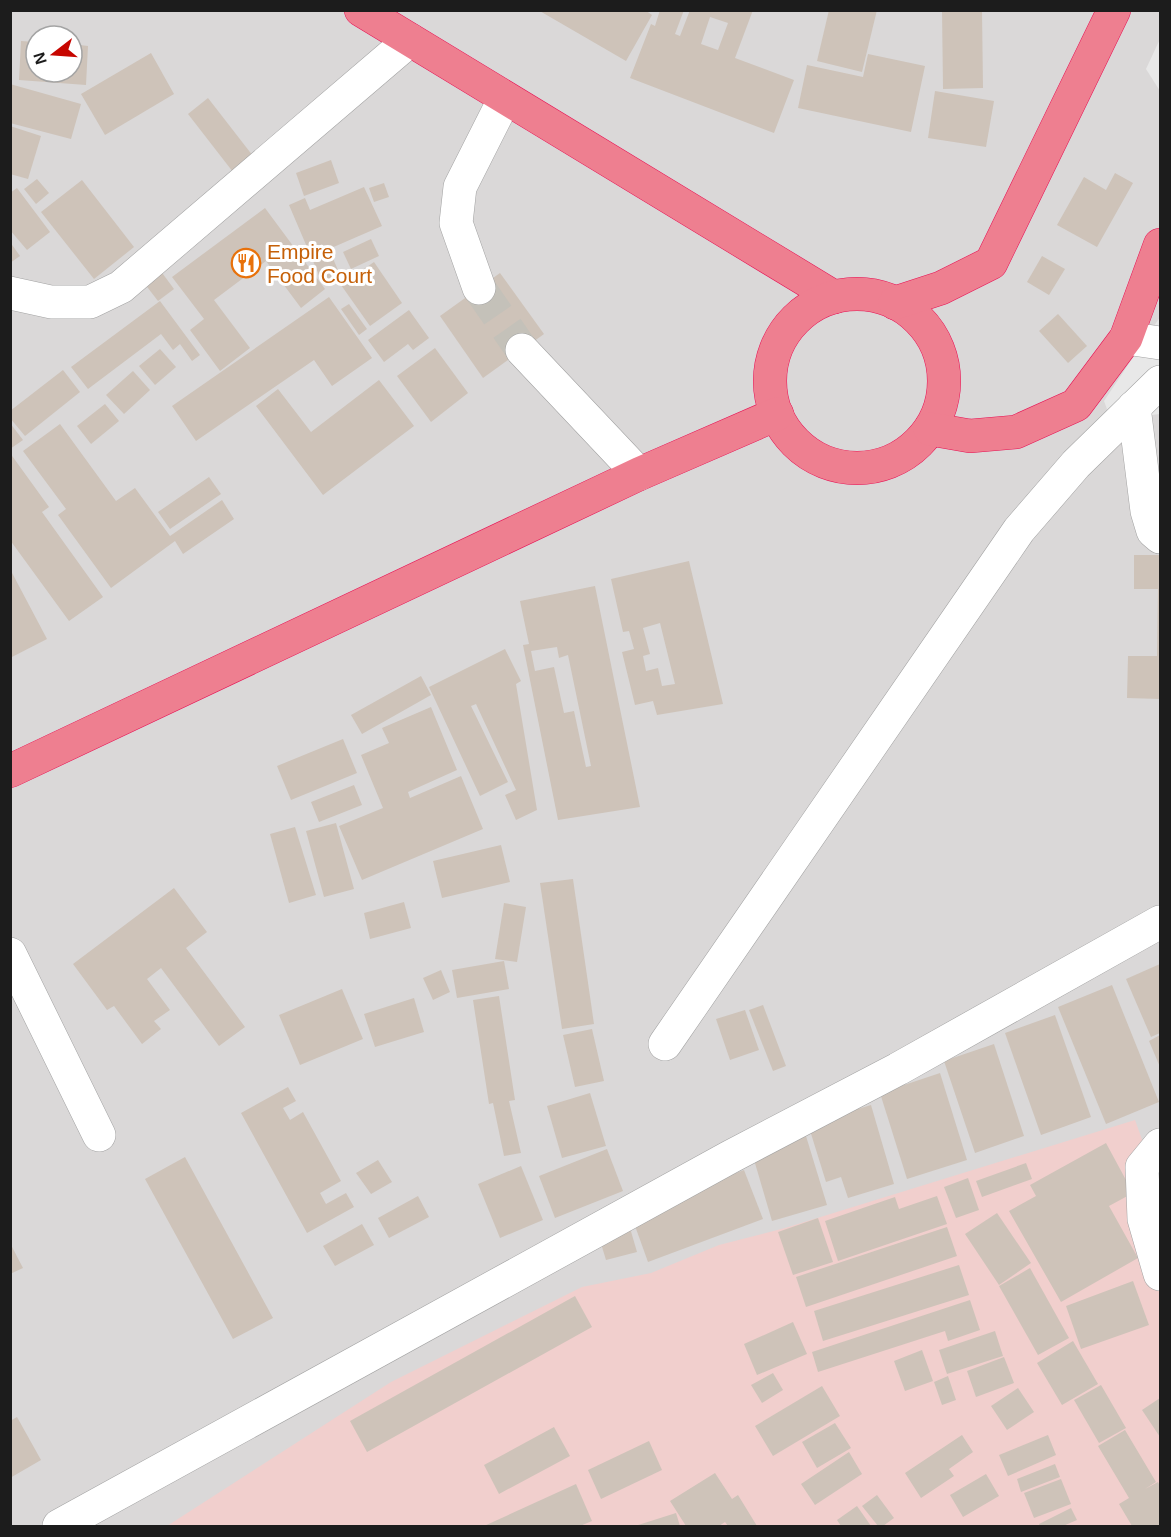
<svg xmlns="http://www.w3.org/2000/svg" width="1171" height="1537" font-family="Arial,sans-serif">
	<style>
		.residential { fill: #dad8d8; fill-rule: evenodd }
		.commercial { fill: #f1cfcd }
		.parking { fill: #e8e8e8 }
		.building { fill: #cec3b9; fill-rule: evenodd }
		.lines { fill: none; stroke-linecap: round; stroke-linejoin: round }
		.minor-tunnel { stroke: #c4c1b9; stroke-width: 33; stroke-dasharray: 33 16; stroke-linecap: butt }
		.minor-casing { stroke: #a3a3a3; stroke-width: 34 }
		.highway-casing { stroke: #e61355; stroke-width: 34 }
		.minor { stroke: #fff; stroke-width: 33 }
		.highway { stroke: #ee7f90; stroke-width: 33 }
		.labels { text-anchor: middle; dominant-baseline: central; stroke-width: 6; stroke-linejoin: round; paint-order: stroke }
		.food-label { font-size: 21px; fill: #c56008; stroke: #fff; text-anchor: start }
	</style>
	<rect width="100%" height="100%" fill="#eeeae0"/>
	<path class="residential" d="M11,11H1160V1526H11ZM36,36H72V72H36Z"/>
	<path class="commercial" d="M1135,1120L1160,1189V1526H167L391,1382L582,1287L651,1273L719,1245L785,1228Z"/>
	<g class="parking">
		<path d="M1160,39V91L1146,69Z"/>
		<path d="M1160,317V414L1111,420L1104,401Z"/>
	</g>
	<g class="building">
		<path d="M538,10H645L652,15L626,61Z"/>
		<path d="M660,10H684L675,34L680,36L690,10H753L735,58L794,80L774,133L630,78L651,24L655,26ZM710,17L728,23L718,50L701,44Z"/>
		<path d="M829,10H877L862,72L817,61Z"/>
		<path d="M942,10H982L983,88L943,89Z"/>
		<path d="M21,41L36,42V72H72V44L88,46L86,85L19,80Z"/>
		<path d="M151,53L174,94L105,135L81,94Z"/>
		<path d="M868,54L925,66L911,132L798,108L807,65L863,77Z"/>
		<path d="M10,84L81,104L71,139L10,123Z"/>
		<path d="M935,91L994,101L986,147L928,138Z"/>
		<path d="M208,98L253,156L233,172L188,114Z"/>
		<path d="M10,126L41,136L28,179L10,174Z"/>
		<path d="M331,160L339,183L304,196L296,173Z"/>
		<path d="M1115,173L1133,183L1097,247L1057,225L1084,177L1106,190Z"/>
		<path d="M37,179L49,193L36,204L24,189Z"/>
		<path d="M82,180L134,247L94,279L41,212Z"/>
		<path d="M384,183L389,197L374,202L369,188Z"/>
		<path d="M364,187L382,226L329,249L340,275L322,282L289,205L305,198L310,210Z"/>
		<path d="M17,188L50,232L27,250L10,230V193Z"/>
		<path d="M265,208L325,289L301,308L266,261L214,300L250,348L220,371L190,330L204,319L172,277Z"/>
		<path d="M371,239L379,256L351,269L343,252Z"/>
		<path d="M10,242L20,256L10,263Z"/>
		<path d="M1042,256L1065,269L1049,295L1027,282Z"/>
		<path d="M374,262L402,303L370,326L341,285Z"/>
		<path d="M157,266L174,289L158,301L141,279Z"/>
		<path d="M500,273L544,334L483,378L440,316Z"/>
		<path d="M329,297L372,358L332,386L314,360L196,441L172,406Z"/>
		<path d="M160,301L200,355L192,361L180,344L173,350L161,334L88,389L71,367Z"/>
		<path d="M349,304L367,329L359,335L341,309Z"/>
		<path d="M409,310L429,338L413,350L408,344L384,362L368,340Z"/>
		<path d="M1058,314L1087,346L1068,363L1039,331Z"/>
		<path d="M435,348L468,393L431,422L397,376Z"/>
		<path d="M160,349L176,367L155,385L139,366Z"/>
		<path d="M63,370L80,392L25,436L10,418V411Z"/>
		<path d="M133,371L150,390L124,414L106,395Z"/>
		<path d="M379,380L414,426L323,495L256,406L278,389L311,432Z"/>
		<path d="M105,404L119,421L91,444L77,426Z"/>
		<path d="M10,423L23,440L10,449Z"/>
		<path d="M60,424L116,501L135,488L170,536L222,500L234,519L183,554L175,541L111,588L58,515L66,509L23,451Z"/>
		<path d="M10,453L49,507L42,512L103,597L69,621L10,540Z"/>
		<path d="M209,477L221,494L170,529L158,512Z"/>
		<path d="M1134,555H1160V699L1127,698L1128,656H1157L1158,589H1134Z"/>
		<path d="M689,561L723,704L657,715L653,701L635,705L622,652L634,649L629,631L623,632L611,579ZM660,623L675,684L662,686L658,668L646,671L643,656L650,654L643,628Z"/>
		<path d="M10,569L47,639L10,658Z"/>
		<path d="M595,586L640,807L558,820L523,645L529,644L520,601ZM557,647L559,658L568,655L591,766L586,767L574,711L564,713L554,667L535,671L531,651Z"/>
		<path d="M505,649L521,681L516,684L537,810L516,820L505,795L516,790L476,704L471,706L508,782L480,796L429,687Z"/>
		<path d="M421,676L431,695L362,734L351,715Z"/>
		<path d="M431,707L457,770L408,792L410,798L461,776L483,829L362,880L339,826L383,808L361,755L389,743L382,728Z"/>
		<path d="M343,739L357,773L291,800L277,766Z"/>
		<path d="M354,785L362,805L319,822L311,802Z"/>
		<path d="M336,823L354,889L324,897L306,831Z"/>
		<path d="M295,827L316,895L289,903L270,834Z"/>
		<path d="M501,845L510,882L442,898L433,861Z"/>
		<path d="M573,879L594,1024L562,1029L540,883Z"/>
		<path d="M174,888L207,932L186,948L245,1027L219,1046L161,968L147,979L170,1010L154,1021L161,1029L142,1044L114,1006L107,1010L73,964Z"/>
		<path d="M404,902L411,928L370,939L364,913Z"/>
		<path d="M504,903L526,907L517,962L495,959Z"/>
		<path d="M504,961L509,989L457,998L452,970Z"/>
		<path d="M1160,964V1033L1151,1037L1126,979Z"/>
		<path d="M441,970L450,992L433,1000L423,978Z"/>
		<path d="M1112,985L1159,1102L1106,1124L1058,1007Z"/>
		<path d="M342,989L363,1039L300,1065L279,1015Z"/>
		<path d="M499,996L515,1100L509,1101L521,1153L504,1156L493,1103L489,1104L473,1000Z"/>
		<path d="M414,998L424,1032L375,1047L364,1014Z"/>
		<path d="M763,1005L786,1066L773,1071L749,1010Z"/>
		<path d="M745,1010L759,1050L730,1060L716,1019Z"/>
		<path d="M1055,1015L1091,1117L1041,1135L1005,1033Z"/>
		<path d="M592,1029L604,1081L575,1087L563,1035Z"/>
		<path d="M1160,1035V1067L1149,1041Z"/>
		<path d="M994,1044L1024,1136L975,1153L944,1061Z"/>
		<path d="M940,1073L967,1160L907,1179L880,1093Z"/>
		<path d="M288,1087L296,1101L283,1108L290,1120L303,1112L341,1181L320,1193L326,1204L346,1193L354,1207L307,1233L241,1113Z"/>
		<path d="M590,1093L606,1146L562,1158L547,1106Z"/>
		<path d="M871,1105L894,1184L848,1198L841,1177L826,1182L808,1124Z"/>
		<path d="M806,1136L827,1205L772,1221L752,1153Z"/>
		<path d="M1106,1143L1133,1193L1109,1206L1138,1258L1061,1302L1009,1211L1036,1196L1030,1185Z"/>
		<path d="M607,1149L623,1191L555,1218L539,1176Z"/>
		<path d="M185,1157L273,1318L233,1339L145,1179Z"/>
		<path d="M378,1160L392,1182L371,1194L356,1173Z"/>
		<path d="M1026,1163L1032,1179L982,1197L976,1181Z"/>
		<path d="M521,1166L543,1220L500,1238L478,1184Z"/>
		<path d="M744,1170L763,1219L648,1262L630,1212Z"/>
		<path d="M968,1178L979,1210L956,1218L944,1187Z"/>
		<path d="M418,1196L429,1217L389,1238L378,1218Z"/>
		<path d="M937,1196L947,1224L838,1261L825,1221L895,1197L899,1209Z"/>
		<path d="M997,1213L1031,1263L999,1285L965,1234Z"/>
		<path d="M818,1218L833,1262L793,1275L778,1232Z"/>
		<path d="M362,1224L374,1245L335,1266L323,1246Z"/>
		<path d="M947,1227L957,1256L806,1307L796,1277Z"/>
		<path d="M630,1228L637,1252L606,1260L599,1237Z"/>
		<path d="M10,1243L23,1268L10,1274Z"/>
		<path d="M959,1265L969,1295L823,1341L814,1311Z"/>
		<path d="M1030,1268L1069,1338L1038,1355L999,1286Z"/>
		<path d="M1133,1281L1149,1325L1081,1349L1066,1306Z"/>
		<path d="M575,1296L592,1327L367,1452L350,1421Z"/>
		<path d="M970,1300L980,1330L948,1341L945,1331L818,1372L812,1352Z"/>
		<path d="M793,1322L807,1354L757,1375L744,1344Z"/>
		<path d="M995,1331L1003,1356L947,1374L939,1350Z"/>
		<path d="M1073,1341L1098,1384L1062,1405L1037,1363Z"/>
		<path d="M922,1350L933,1381L905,1391L894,1361Z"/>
		<path d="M1004,1357L1014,1383L976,1397L967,1371Z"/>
		<path d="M773,1373L783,1390L762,1403L751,1385Z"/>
		<path d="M948,1376L956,1400L942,1405L934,1382Z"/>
		<path d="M1101,1385L1126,1428L1099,1443L1074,1400Z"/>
		<path d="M822,1386L840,1416L773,1456L755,1426Z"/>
		<path d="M1018,1388L1034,1412L1007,1430L991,1406Z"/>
		<path d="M1160,1398V1437L1142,1410Z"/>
		<path d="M17,1417L41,1460L10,1478V1421Z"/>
		<path d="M835,1423L851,1448L817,1468L802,1442Z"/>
		<path d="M554,1427L570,1456L499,1494L484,1465Z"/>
		<path d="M1125,1430L1156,1482L1145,1489L1158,1482L1160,1486V1526H1132L1119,1504L1129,1498L1098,1446Z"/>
		<path d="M962,1435L973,1452L949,1469L954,1476L921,1498L905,1473Z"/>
		<path d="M1048,1435L1056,1455L1008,1476L999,1455Z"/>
		<path d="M649,1441L662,1470L601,1499L588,1470Z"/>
		<path d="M849,1452L862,1474L815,1505L801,1484Z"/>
		<path d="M1055,1464L1060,1477L1021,1492L1017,1479Z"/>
		<path d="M715,1473L732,1499L738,1495L757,1526H728L725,1522L719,1526H686L670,1501Z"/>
		<path d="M986,1474L999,1496L963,1517L950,1495Z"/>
		<path d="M1061,1479L1071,1504L1034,1518L1024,1493Z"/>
		<path d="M576,1484L592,1521L580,1526H484Z"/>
		<path d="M877,1495L894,1518L883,1526H878L862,1506Z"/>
		<path d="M857,1506L871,1526H841L837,1520Z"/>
		<path d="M1071,1508L1077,1520L1063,1526H1040L1039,1524Z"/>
		<path d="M676,1513L680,1526H635Z"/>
	</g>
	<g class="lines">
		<path class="minor-tunnel" d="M479,288L522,350"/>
		<g class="minor-casing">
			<g id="minor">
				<path d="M479,288L456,223L460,187L505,98"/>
				<path d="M10,293L51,302H90L121,287L410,40"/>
				<path d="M1126,338L1160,343"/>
				<path d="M522,350L639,474"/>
				<path d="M1134,407L1147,511L1153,531L1160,537"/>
				<path d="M10,954L99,1135"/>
				<path d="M665,1044L1019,530L1076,464L1160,382"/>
				<path d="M1160,1145L1142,1167L1144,1219L1160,1274"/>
				<path d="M59,1526L730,1157L898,1069L1160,922"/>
			</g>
		</g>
		<g class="highway-casing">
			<g id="highway">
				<path d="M361,10L834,297"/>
				<circle cx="857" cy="381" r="87"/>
				<path d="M895,303L941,288L991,263L1114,10"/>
				<path d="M930,429L970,436L1016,432L1076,405L1126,338L1160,245"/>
				<path d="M10,771L639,474L777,414"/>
			</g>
		</g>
		<use href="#minor" class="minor"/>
		<use href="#highway" class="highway"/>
	</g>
	<defs>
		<g id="restaurant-ring" transform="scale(1.5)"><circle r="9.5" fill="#fff" stroke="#e8710a" stroke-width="1.5"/><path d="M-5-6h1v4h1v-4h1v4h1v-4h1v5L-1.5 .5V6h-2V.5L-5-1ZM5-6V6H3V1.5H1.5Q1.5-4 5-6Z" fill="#e8710a"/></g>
	</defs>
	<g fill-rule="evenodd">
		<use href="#restaurant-ring" x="246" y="263"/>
	</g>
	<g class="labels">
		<g class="food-label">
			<text x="267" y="251">Empire<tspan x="267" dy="24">Food Court</tspan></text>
		</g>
	</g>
	<rect width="1171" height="1537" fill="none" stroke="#1c1c1c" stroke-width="24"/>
	<g transform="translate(54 54) rotate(253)"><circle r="28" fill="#ffffff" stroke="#a4a4a4" stroke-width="1.5"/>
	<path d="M0-4.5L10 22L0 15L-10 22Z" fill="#c70600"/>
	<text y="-9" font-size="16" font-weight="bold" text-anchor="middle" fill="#1c1c1c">N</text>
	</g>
</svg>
